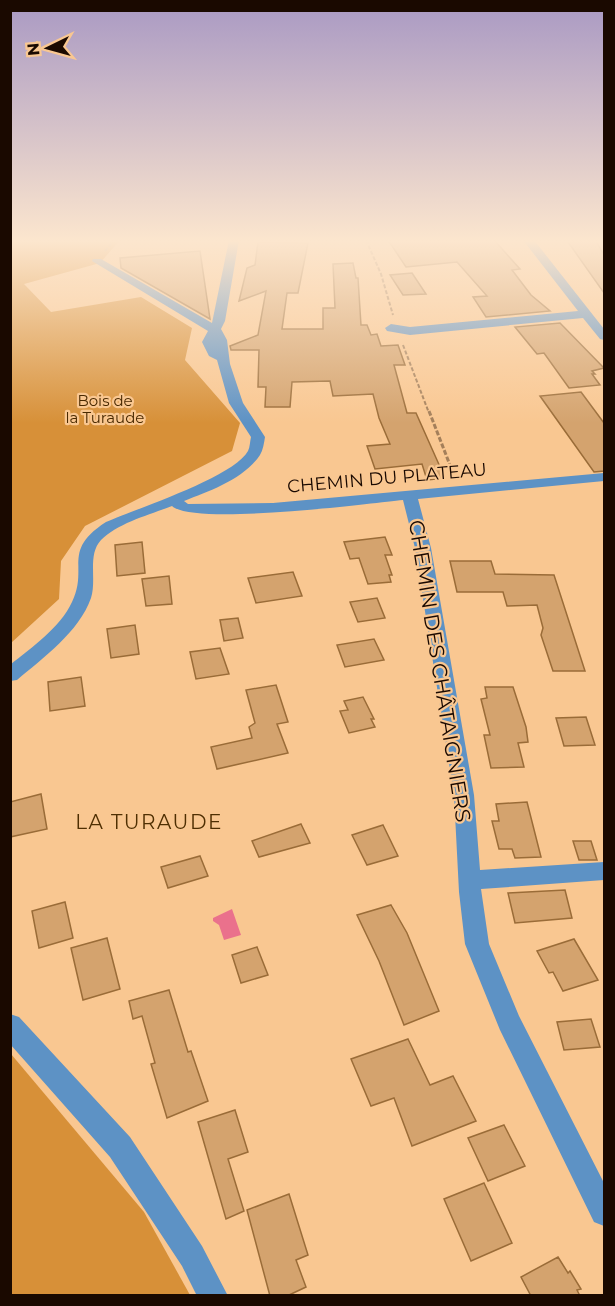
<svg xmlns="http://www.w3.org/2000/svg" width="615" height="1306" font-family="Montserrat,sans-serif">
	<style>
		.green { fill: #d79038 }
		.water { fill: #ea718c }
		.building { fill: #d4a36e; stroke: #9a6c38; stroke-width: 1.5 }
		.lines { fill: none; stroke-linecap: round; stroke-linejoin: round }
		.path-far1 { stroke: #a47f5a; stroke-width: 2; stroke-dasharray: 4 2; stroke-linecap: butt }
		.path { stroke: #a47f5a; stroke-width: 3; stroke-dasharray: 5 2; stroke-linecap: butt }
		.minor { fill: #5d92c5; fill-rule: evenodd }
		.labels { text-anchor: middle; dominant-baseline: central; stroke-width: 4.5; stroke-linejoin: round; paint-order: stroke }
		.far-park-label { font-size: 15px; fill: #492900; stroke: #f9c791 }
		.street-label { font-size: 18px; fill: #1a0900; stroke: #f9c791 }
		.neighbourhood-label { font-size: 20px; letter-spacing: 1.5px; fill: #4f2f02; stroke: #f9c791 }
		.near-street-label { font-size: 21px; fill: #1a0900; stroke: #f9c791 }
	</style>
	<rect width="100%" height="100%" fill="#f9c791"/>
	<g class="green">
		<path d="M11,240H120L100,263L24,284L51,312L141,297L192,328L185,360L240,423L232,451L85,526L61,561L59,599L11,643Z"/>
		<path d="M11,1054L144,1212L190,1295H11Z"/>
	</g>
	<path class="water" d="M232,909L241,935L224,940L219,925L213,921V918Z"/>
	<g class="building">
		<path d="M388,240H494L520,269L512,270L531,295L550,311L486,317L473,297L487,296L457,262L406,267Z"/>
		<path d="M596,241L604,255V293L568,242Z"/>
		<path d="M258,242L308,243L298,293H287L282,329H323V308H335L333,264L353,263L356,278H358L361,325H367L371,335L377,334L381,346L398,345L405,365H394L407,413H416L445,478L427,480L422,464L375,469L367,446L390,444L379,418L373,394L333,396L330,381L292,382L290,407H265L266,387H258L259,350H231L230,346L258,335L266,291L239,301L247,268L255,265Z"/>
		<path d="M200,251L210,319L121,268L120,258Z"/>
		<path d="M412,273L426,294L403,295L390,275Z"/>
		<path d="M560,323L604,368L592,371L595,374H592L600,385L569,388L544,353L537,354L515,327Z"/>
		<path d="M581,392L604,423V471L594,472L540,396Z"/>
		<path d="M385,537L392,555H385L392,575H389L391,582L368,584L359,558L350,559L344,542Z"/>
		<path d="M142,542L145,573L117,576L115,545Z"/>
		<path d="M450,561H491L495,574L554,575L585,671H553L541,635L543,628L537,605L507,606L503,592H457Z"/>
		<path d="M293,572L302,596L256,603L248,578Z"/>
		<path d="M169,576L172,604L146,606L142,579Z"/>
		<path d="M377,598L385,618L358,622L350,602Z"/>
		<path d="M238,618L243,638L224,641L220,620Z"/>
		<path d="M135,625L139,654L111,658L107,629Z"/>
		<path d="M374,639L384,660L345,667L337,645Z"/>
		<path d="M220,648L229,674L196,679L190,652Z"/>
		<path d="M81,677L85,706L50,711L48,682Z"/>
		<path d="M276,685L288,722L277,724L288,753L217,769L211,747L252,738L249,727L255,723L246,690Z"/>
		<path d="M485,687H513L526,727L528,742L518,743L524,767L491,768L484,735H490L481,699L487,698Z"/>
		<path d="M363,697L374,719H371L375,727L349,733L340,711L348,710L344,701Z"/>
		<path d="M586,717L595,745L564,746L556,718Z"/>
		<path d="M41,794L47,829L10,837V802Z"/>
		<path d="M527,802L541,857L515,858L512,849H499L492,821H499L496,804Z"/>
		<path d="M301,824L310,843L259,857L252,841Z"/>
		<path d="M383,825L398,856L367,865L352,835Z"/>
		<path d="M573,841H591L597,860H579Z"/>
		<path d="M200,856L208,876L168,888L161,867Z"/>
		<path d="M565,890L572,918L515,923L508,893Z"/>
		<path d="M65,902L73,938L39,948L32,911Z"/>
		<path d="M391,905L407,933L439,1011L404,1025L379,961L357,915Z"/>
		<path d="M107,938L120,989L83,1000L71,948Z"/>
		<path d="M574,939L598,980L563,991L553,972L549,973L537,951Z"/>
		<path d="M257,947L268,975L241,983L232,955Z"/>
		<path d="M169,990L188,1052L191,1051L208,1101L167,1118L151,1064L155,1063L142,1016L133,1019L129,1001Z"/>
		<path d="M591,1019L600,1047L564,1050L557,1022Z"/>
		<path d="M408,1039L430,1085L453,1076L476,1121L412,1146L394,1098L371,1106L351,1059Z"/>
		<path d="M235,1110L248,1152L228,1159L244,1211L226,1219L198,1122Z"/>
		<path d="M504,1125L525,1166L488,1181L468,1138Z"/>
		<path d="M484,1183L512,1243L471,1261L444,1199Z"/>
		<path d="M289,1194L308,1255L296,1260L306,1287L287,1296H270L247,1210Z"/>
		<path d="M558,1257L568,1273L570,1271L581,1289L577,1290L580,1296H531L521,1277Z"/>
	</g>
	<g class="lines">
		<g class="path-far1">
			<path d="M366,240L381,274L393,315"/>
			<path d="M105,251L114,240"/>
			<path d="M403,345L429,413"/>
		</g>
		<path class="path" d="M429,411L455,478"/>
		<g class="minor">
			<path d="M229,240H239L225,321L221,329L227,340L230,364L243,403L265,437C264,443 263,450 260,455C244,479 210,491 184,501L188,504L273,503L604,473V481L418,499L431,548L474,795L480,870L604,862V880L481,889L489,944L519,1016L604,1183V1226L594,1222L500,1030L465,944L459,892L454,795L415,548L403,500C365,504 194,526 172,506C149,515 118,523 101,540C87,555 97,580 91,598C79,632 43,658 17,680L10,681V665C32,647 60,628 72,602C89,567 61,551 106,522C136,509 234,477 248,451C250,447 250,441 251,437L229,403L217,360L209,356L202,342L208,331L92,261L93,259H101L212,323Z"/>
			<path d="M523,240H534L604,329V340L600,339L583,318L410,335L387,331L385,328L391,324L410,327L578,311Z"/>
			<path d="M10,1014L19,1017L130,1137L202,1246L228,1296H197L182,1266L110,1157L10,1044Z"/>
		</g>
	</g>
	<linearGradient id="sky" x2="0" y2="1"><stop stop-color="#a999c3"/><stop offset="0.57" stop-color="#fce6ce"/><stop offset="1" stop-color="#fce6ce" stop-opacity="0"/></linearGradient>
	<rect width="615" height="423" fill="url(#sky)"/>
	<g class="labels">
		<g class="far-park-label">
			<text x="105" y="400">Bois de<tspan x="105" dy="17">la Turaude</tspan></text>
		</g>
		<g class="street-label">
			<text transform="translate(387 478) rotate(-5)">CHEMIN DU PLATEAU</text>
		</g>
		<g class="neighbourhood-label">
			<text x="149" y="822">LA TURAUDE</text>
		</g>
		<g class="near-street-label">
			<text transform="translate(440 671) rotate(81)">CHEMIN DES CHÂTAIGNIERS</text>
		</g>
	</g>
	<rect width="615" height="1306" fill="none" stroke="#1a0900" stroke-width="24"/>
	<g transform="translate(48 48) rotate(265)" stroke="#f9c791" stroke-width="4.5" paint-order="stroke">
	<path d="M0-4.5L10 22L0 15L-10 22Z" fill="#1a0900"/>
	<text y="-9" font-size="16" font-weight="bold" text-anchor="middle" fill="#1a0900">N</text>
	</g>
</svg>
